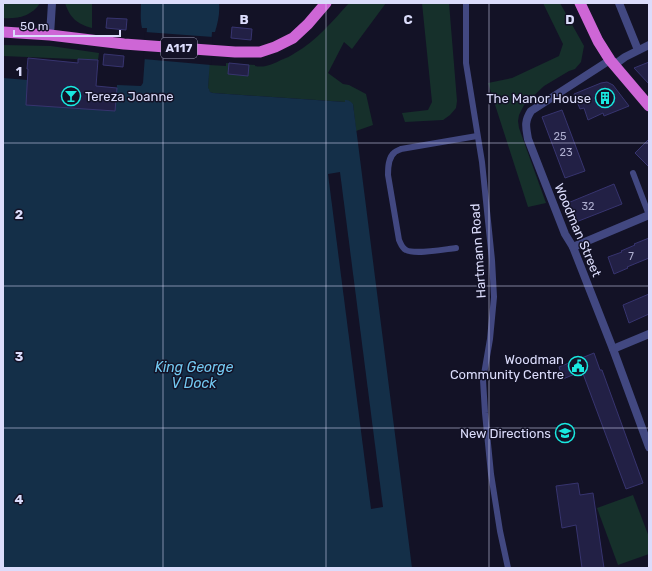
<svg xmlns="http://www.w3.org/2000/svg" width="652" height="571" font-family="Rubik,sans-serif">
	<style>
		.green { fill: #16302b }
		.water { fill: #142f48 }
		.pier { fill: #131226 }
		.building { fill: #222045; stroke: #37346f }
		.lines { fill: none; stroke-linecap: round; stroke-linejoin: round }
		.service { stroke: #424881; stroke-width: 6 }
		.minor { stroke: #424881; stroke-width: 8 }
		.trunk { stroke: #ce66d6; stroke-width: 11 }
		.grid { fill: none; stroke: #dbdcfb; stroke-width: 1; stroke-opacity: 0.55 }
		.labels { text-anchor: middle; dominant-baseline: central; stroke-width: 3; stroke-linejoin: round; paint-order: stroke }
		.number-label { font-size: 11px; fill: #adadce }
		.shield { fill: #131226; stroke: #9f9fbb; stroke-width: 1 }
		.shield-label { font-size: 12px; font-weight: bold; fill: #dbdcfb }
		.poi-label { font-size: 13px; fill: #dbdcfb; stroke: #131226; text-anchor: end }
		.street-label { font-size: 13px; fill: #dbdcfb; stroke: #131226 }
		.water-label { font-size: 14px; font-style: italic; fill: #73c9f1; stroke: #131226 }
		.grid-label { font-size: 13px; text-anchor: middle; font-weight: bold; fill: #dbdcfb; stroke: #131226; stroke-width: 3; stroke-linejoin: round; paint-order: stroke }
	</style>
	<rect width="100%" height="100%" fill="#131226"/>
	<g class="green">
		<path d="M3,3H40C32,16 18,19 3,18Z"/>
		<path d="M65,3H92V28C77,24 70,18 65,3Z"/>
		<path d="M349,3H386L352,49L344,42L328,73L343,84L349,85L366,94L373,125L356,131L353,104L345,102L213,93L210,92L208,88L209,65L226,66V63L255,65V66C265,68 273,64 281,60C286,58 291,56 295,53C316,41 333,21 349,3Z"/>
		<path d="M422,3H449L457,101L456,108L450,115L443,120L405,122L402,113L428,110L432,102Z"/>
		<path d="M543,3H560L584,46L581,62L575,69L569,71L544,86L524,105L519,115L518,121L519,128L546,203L528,207L488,83L512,78L559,56L563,44Z"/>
		<path d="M3,45L51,46L99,53L98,60L3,56Z"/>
		<path d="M633,495L649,537V554L618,565L597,508Z"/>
	</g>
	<path class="water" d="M141,3H219C220,13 218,22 215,32H212L208,88L209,89L210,92L213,93L345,102V100C349,100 350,101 353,104L412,568H3V78L27,80L28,81L117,88V85L141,86L143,83L147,28H142C140,19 141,12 141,3Z"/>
	<g class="pier">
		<path d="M145,32L213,37L211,65L143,59Z"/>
		<path d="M340,172L383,507L371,509L328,174Z"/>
	</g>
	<g class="building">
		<path d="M107,18L127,19L126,30L106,28Z"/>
		<path d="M232,27L252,29L251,40L231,38Z"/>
		<path d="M104,54L124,56L123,67L103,65Z"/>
		<path d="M28,58L78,63V59L98,60L96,86L117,88L115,111L26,105L28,69H27Z"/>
		<path d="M649,62V84L634,68Z"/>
		<path d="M229,63L249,65L248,76L228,74Z"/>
		<path d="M607,82L613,85L629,106L604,116L603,113L588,120L584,108L580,109L574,94L601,83Z"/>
		<path d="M562,110L585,171L565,178L542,117Z"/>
		<path d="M649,139V167L635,153Z"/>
		<path d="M614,184L622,204L571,224L563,205Z"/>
		<path d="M649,238V258L627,267L628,268L614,274L608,257L622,252L621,251L635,245L634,244Z"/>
		<path d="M649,294V314L629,323L623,305Z"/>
		<path d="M594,353L600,370H602L643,483L626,489L582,371L563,379L559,367Z"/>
		<path d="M578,483L580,495L593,493L604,568H582L576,525L562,528L556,486Z"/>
	</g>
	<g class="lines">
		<g class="service">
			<path d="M466,3V63L482,162L492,260L494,297L490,339L483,380L485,413L491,474L500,531L508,568"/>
			<path d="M633,173L649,215"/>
			<path d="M456,248C446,249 415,255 406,250C402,248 401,244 399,240L388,175C388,168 388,157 395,152C396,151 399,150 401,149L477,136"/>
		</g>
		<g class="minor">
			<path d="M619,3L638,50"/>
			<path d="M50,35L52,3"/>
			<path d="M610,60L531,111C524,122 526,127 528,139L565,234L573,247L613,349L649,447"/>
			<path d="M614,65L625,57L649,45"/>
			<path d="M573,247L649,215"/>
			<path d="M613,349L649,334"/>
		</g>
		<g class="trunk">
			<path d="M580,3L598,41L610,60L649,106"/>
			<path d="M3,32L50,35L124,44L235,52H260L275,47L293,38L308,24L326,3"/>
		</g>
	</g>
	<path class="grid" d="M163,3V568M326,3V568M489,3V568M3,143H649M3,286H649M3,428H649"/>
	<defs>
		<g id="bar-ring" transform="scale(1)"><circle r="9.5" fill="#131226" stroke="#19e9e0" stroke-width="1.5"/><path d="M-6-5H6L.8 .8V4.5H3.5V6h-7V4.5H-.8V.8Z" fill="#19e9e0"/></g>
		<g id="building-ring" transform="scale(1)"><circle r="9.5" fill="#131226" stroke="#19e9e0" stroke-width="1.5"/><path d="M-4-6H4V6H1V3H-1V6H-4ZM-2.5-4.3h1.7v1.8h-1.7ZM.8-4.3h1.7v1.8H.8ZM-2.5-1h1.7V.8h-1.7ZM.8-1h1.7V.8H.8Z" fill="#19e9e0"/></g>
		<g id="civic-ring" transform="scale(1)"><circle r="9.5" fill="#131226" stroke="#19e9e0" stroke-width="1.5"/><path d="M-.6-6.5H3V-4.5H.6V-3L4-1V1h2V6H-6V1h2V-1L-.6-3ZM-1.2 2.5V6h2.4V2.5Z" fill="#19e9e0"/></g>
		<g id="school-ring" transform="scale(1)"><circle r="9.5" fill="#131226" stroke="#19e9e0" stroke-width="1.5"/><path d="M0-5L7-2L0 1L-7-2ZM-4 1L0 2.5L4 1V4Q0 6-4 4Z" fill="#19e9e0"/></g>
	</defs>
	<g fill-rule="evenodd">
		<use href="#bar-ring" x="71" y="96"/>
		<use href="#building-ring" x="605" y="98"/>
		<use href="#civic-ring" x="578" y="366"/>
		<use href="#school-ring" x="565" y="433"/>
	</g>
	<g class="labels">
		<g class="number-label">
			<text x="560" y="136">25</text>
			<text x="566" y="152">23</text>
			<text x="588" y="206">32</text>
			<text x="631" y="256">7</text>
		</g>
		<rect class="shield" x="161" y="38" width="36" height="20" rx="3"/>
		<g class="shield-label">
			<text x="179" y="48">A117</text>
		</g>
		<g class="poi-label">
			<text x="85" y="96" text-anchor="start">Tereza Joanne</text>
			<text x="591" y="98">The Manor House</text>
			<text x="564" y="359">Woodman<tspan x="564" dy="15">Community Centre</tspan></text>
			<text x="551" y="433">New Directions</text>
		</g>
		<g class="street-label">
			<text transform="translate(578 230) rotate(67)">Woodman Street</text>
			<text transform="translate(478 251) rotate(-94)">Hartmann Road</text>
		</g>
		<g class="water-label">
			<text x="194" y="367">King George<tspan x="194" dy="16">V Dock</tspan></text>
		</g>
	</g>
	<g class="grid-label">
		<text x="244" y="24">B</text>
		<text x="408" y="24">C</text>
		<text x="570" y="24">D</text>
		<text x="19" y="76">1</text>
		<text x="19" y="219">2</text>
		<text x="19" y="361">3</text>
		<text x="19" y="504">4</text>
	</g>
	<rect width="652" height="571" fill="none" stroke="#dbdcfb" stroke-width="8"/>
	<path d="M14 30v6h106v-6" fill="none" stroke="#dbdcfb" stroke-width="2"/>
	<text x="20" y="30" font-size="12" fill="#dbdcfb" stroke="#131226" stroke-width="3" paint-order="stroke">50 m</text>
</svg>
